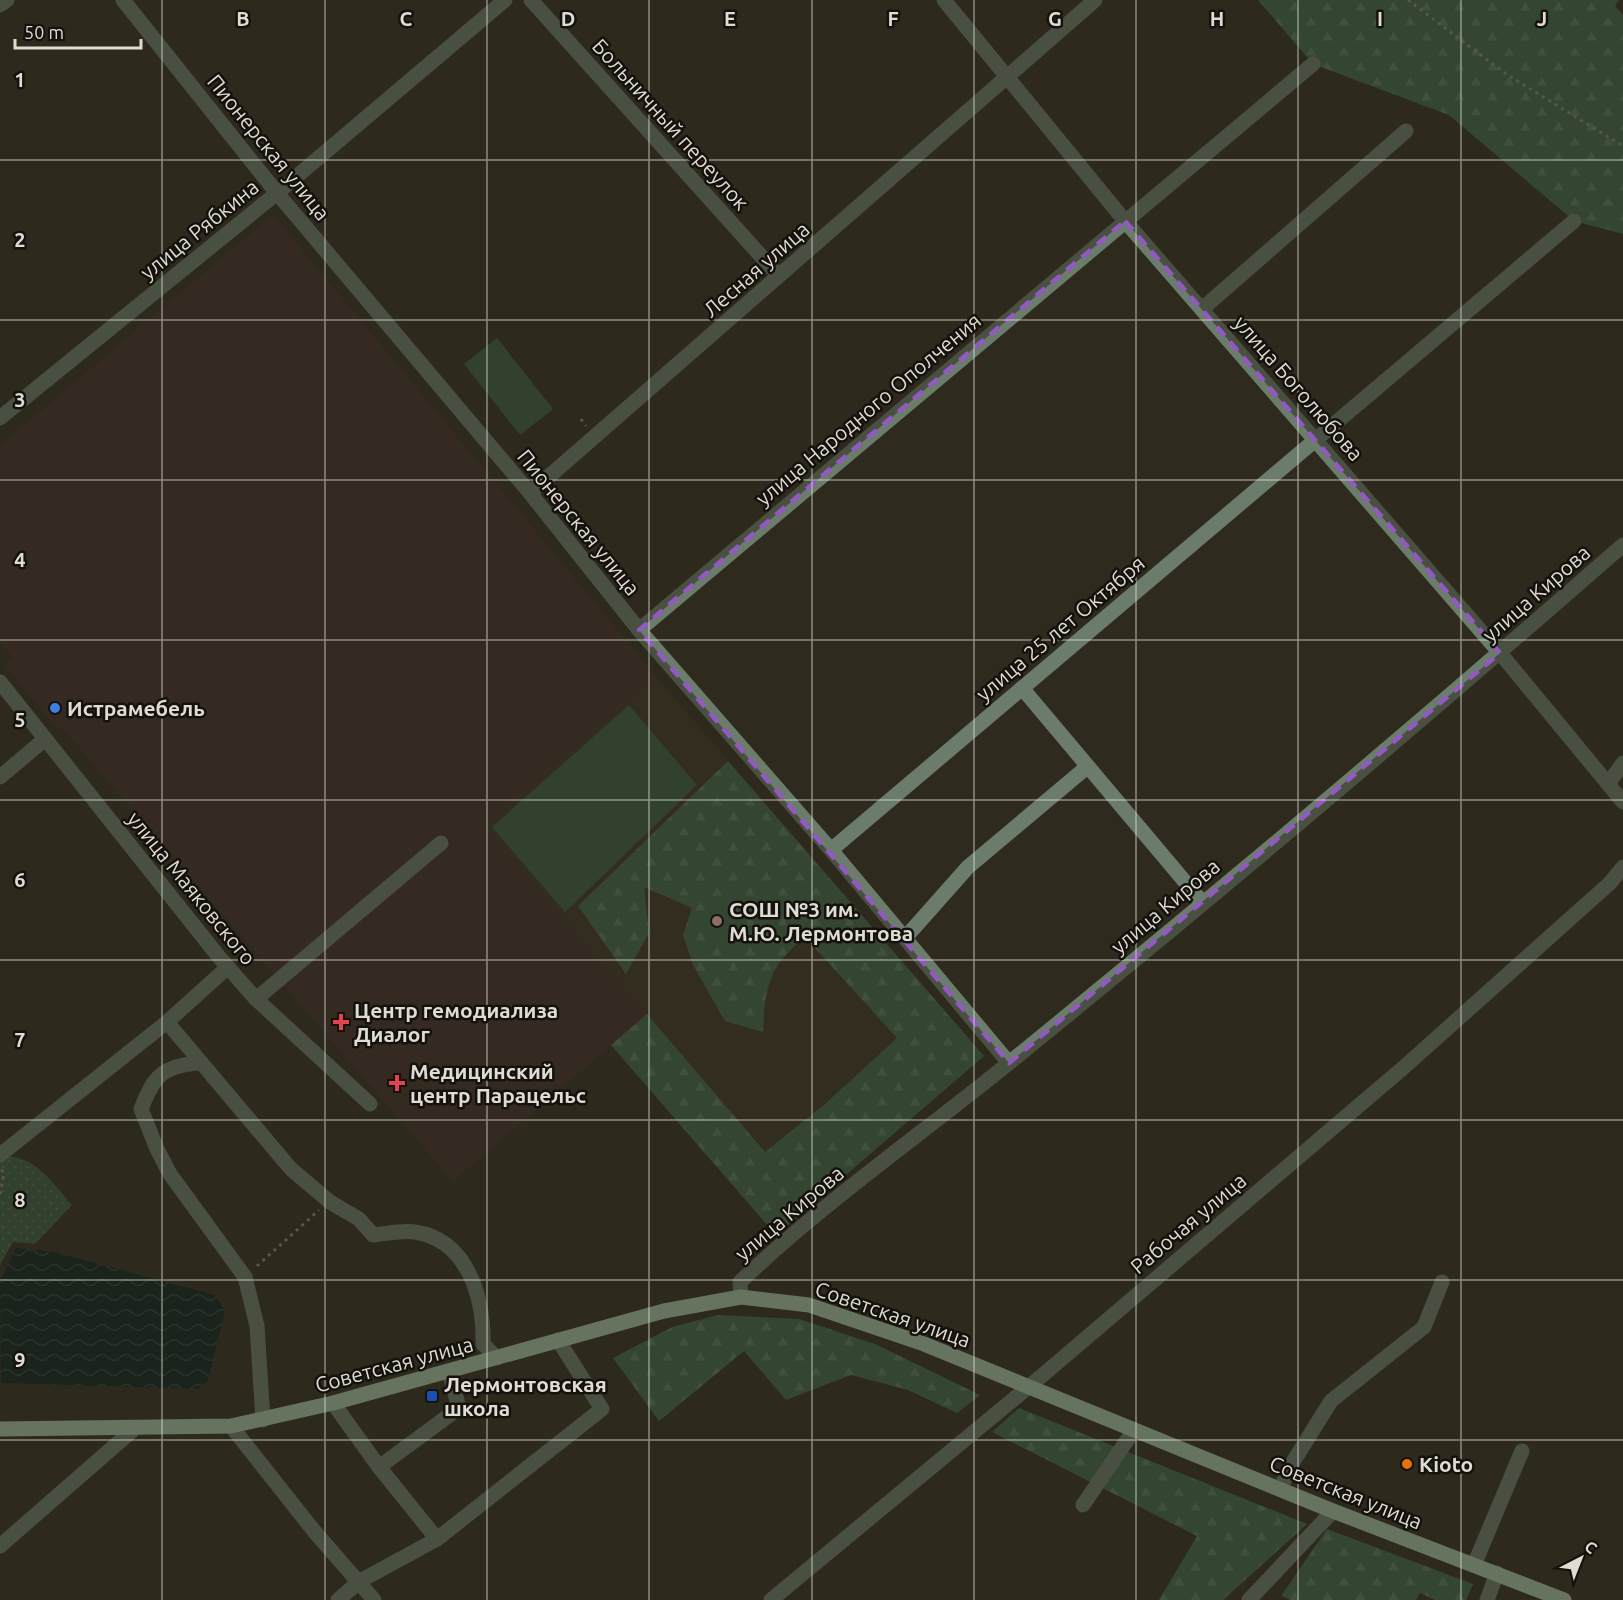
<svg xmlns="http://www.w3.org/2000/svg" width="1623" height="1600" font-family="Ubuntu,sans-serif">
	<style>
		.industrial { fill: #3f2c28 }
		.built { fill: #39321f }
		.grass { fill: url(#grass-dots) }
		.forest { fill: url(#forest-firs) }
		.pitch { fill: #385c44 }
		.water { fill: url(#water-waves) }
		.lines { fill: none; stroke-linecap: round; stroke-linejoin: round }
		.path { stroke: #8c897f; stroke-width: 3; stroke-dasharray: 3 4.5; stroke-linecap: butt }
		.minor { stroke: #6b7c6d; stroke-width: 15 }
		.major { stroke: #aaceb0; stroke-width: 15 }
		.marked { fill: none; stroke: #9458c4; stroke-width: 4.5; stroke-dasharray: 12 8; stroke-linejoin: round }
		.grid { fill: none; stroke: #dfdcd4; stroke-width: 1.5; stroke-opacity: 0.55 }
		.shop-dot { fill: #3f7fe0; stroke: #15120d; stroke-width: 2 }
		.education-dot { fill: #8d6e63; stroke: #15120d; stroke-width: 2 }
		.health-dot { fill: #e0444e; stroke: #15120d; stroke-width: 2 }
		.transit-dot { fill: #1a4fb4; stroke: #15120d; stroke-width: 2 }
		.food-dot { fill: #e8710a; stroke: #15120d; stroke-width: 2 }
		.labels { text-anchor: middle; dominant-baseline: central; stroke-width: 5; stroke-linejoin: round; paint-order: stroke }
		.street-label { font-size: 21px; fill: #dfdcd4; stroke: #15120d }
		.poi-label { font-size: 21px; font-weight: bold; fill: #dfdcd4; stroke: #15120d; text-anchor: start }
		.grid-label { font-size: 20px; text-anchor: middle; font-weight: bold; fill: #dfdcd4; stroke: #15120d; stroke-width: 5; stroke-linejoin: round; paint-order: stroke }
	</style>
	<defs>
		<pattern id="grass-dots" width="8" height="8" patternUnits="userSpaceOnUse" patternTransform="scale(1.5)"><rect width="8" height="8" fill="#385c44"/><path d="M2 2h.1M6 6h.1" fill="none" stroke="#54735e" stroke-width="1.8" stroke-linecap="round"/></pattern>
		<pattern id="forest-firs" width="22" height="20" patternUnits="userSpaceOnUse" patternTransform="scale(1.5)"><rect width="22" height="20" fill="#3d684c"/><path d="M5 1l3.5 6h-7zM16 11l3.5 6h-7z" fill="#597d65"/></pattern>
		<pattern id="water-waves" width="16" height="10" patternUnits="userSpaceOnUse" patternTransform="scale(1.5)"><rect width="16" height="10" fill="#061b1d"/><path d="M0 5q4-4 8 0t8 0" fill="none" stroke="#2a3c3d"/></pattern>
	</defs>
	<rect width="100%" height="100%" fill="#2e2a1d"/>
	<path class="industrial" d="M273,215L656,677L486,827L647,1014L453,1181L61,726L57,728L5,665L13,657L0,642V446Z"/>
	<path class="built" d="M656,677L984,1056L776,1235L611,1045L647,1014L486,827Z"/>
	<path class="grass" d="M3,1156C36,1156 52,1182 72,1205L35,1244L13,1242L0,1265V1159Z"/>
	<g class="forest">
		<path d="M1258,0H1619L1615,6L1623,15V234L1574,221L1449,115L1313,64Z"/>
		<path d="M728,761L984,1056L776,1235L611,1045L647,1014L765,1152L825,1104L897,1038L805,937C769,966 765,986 763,1032L725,1021L693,965L683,935L692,908L644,887L649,933L626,974L578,906Z"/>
		<path d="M718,1315L799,1319L875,1344L980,1395L957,1413L908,1390L851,1375L786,1400L744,1351L659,1421L613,1358L672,1327Z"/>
		<path d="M1019,1408L1307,1524L1223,1600H1159L1197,1536L992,1432Z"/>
		<path d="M1327,1529L1473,1584L1466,1600H1435L1420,1593L1416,1600H1291L1281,1596Z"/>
	</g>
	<g class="pitch">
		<path d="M497,338L553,409L520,435L464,364Z"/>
		<path d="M629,705L697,785L565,912L492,827Z"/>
	</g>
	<path class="water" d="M16,1248L54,1252L215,1295L225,1311L208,1380L199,1389L1,1383L0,1281Z"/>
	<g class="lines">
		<g class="path">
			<path d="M1408,0L1506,74L1623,146"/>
			<path d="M581,419L586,426"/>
			<path d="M0,1194L4,1173L1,1169"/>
			<path d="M257,1266L319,1210"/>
		</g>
		<g class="minor">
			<path d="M123,0L277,193L530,493L639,630L831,850L1009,1063"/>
			<path d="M531,0L779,276"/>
			<path d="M944,0L1125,221L1500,653L1623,802"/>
			<path d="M0,5L7,0"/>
			<path d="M1202,309L1406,131"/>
			<path d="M0,418L277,193L505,0"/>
			<path d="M530,493L1095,0"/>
			<path d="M639,630L1313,64"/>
			<path d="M0,682L219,957L256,999L370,1104"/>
			<path d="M1022,688L1202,902"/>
			<path d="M0,777L45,739"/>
			<path d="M1608,784L1623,763"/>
			<path d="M831,850L1574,221"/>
			<path d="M905,938L968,867L1087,767"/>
			<path d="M256,999L441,843"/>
			<path d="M167,1022L291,1169L330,1202L359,1219L373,1235C386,1234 402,1230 415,1232C468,1240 484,1298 483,1344L497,1358"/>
			<path d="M199,1063C162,1066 154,1076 141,1109L157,1149L170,1174L245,1277L257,1326L263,1420"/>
			<path d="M0,1155L167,1022L228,967"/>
			<path d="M741,1297L740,1282C824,1202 919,1136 1009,1063C1217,894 1422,721 1623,545"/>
			<path d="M333,1403L379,1467L437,1539"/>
			<path d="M231,1426L314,1531L374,1600"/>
			<path d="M379,1467L459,1408L449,1371"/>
			<path d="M1280,1489L1293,1462L1331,1401L1424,1327L1442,1282"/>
			<path d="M1083,1505L1134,1430"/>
			<path d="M0,1546L134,1429"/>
			<path d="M1474,1565L1522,1451"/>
			<path d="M338,1600L360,1581L437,1539L602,1409L558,1340"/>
			<path d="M771,1600L1044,1374L1403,1068L1610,883L1623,867"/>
			<path d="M1249,1600L1333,1511"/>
			<path d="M1487,1600L1497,1573"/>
		</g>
		<path class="major" d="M0,1429L231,1426L333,1403L664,1311L741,1297L809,1305L924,1344L1333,1511L1564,1600"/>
	</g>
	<path d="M0 0H1623V1600H0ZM1125,221L1500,653L1009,1063L639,630Z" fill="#2e2a1d" fill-opacity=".55" fill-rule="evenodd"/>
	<path class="marked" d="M1125,221L1500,653L1009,1063L639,630Z"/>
	<path class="grid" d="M162,0V1600M325,0V1600M487,0V1600M649,0V1600M812,0V1600M974,0V1600M1136,0V1600M1298,0V1600M1461,0V1600M0,160H1623M0,320H1623M0,480H1623M0,640H1623M0,800H1623M0,960H1623M0,1120H1623M0,1280H1623M0,1440H1623"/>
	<circle class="shop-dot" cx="55" cy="708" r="6"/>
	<circle class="education-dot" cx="717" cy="921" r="6"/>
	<g class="health-dot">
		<path d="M338 1013h6v6h6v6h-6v6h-6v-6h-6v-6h6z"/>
		<path d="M394 1074h6v6h6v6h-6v6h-6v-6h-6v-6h6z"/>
	</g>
	<rect class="transit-dot" x="426" y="1390" width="12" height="12" rx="3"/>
	<circle class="food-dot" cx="1407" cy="1464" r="6"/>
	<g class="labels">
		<g class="street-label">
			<text transform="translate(671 124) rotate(48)">Больничный переулок</text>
			<text transform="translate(269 147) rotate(51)">Пионерская улица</text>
			<text transform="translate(199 229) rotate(-39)">улица Рябкина</text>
			<text transform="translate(756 269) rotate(-41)">Лесная улица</text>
			<text transform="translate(1299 388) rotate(49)">улица Боголюбова</text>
			<text transform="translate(868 409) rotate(-40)">улица Народного Ополчения</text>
			<text transform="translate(579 522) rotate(51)">Пионерская улица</text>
			<text transform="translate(1536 593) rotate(-41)">улица Кирова</text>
			<text transform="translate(1060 628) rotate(-40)">улица 25 лет Октября</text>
			<text transform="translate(192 888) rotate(51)">улица Маяковского</text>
			<text transform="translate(1165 906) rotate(-40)">улица Кирова</text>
			<text transform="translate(789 1213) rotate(-40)">улица Кирова</text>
			<text transform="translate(1188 1223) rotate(-40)">Рабочая улица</text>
			<text transform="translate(893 1314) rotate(19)">Советская улица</text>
			<text transform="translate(394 1364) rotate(-15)">Советская улица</text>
			<text transform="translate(1346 1492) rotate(22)">Советская улица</text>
		</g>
		<g class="poi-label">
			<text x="67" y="708">Истрамебель</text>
			<text x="729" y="909">СОШ №3 им.<tspan x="729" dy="24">М.Ю. Лермонтова</tspan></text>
			<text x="354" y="1010">Центр гемодиализа<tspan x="354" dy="24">Диалог</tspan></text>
			<text x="410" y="1071">Медицинский<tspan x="410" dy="24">центр Парацельс</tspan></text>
			<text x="444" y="1384">Лермонтовская<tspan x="444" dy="24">школа</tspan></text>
			<text x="1419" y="1464">Kioto</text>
		</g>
	</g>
	<g class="grid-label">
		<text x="243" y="26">B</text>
		<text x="406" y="26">C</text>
		<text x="568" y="26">D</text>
		<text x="730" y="26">E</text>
		<text x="893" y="26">F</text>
		<text x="1055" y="26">G</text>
		<text x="1217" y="26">H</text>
		<text x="1380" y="26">I</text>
		<text x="1542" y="26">J</text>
		<text x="20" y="87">1</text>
		<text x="20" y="247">2</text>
		<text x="20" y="407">3</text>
		<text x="20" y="567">4</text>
		<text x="20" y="727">5</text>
		<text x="20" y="887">6</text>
		<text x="20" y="1047">7</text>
		<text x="20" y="1207">8</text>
		<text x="20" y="1367">9</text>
	</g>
	<g transform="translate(1581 1558) rotate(42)" stroke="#15120d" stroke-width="4.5" paint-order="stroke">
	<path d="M0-4.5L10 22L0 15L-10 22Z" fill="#dfdcd4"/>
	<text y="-9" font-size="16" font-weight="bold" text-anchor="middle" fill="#dfdcd4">С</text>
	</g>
	<path d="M15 39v9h126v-9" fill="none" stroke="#dfdcd4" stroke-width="3"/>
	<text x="24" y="39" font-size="18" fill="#dfdcd4" stroke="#15120d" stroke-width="4.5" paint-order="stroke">50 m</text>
</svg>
